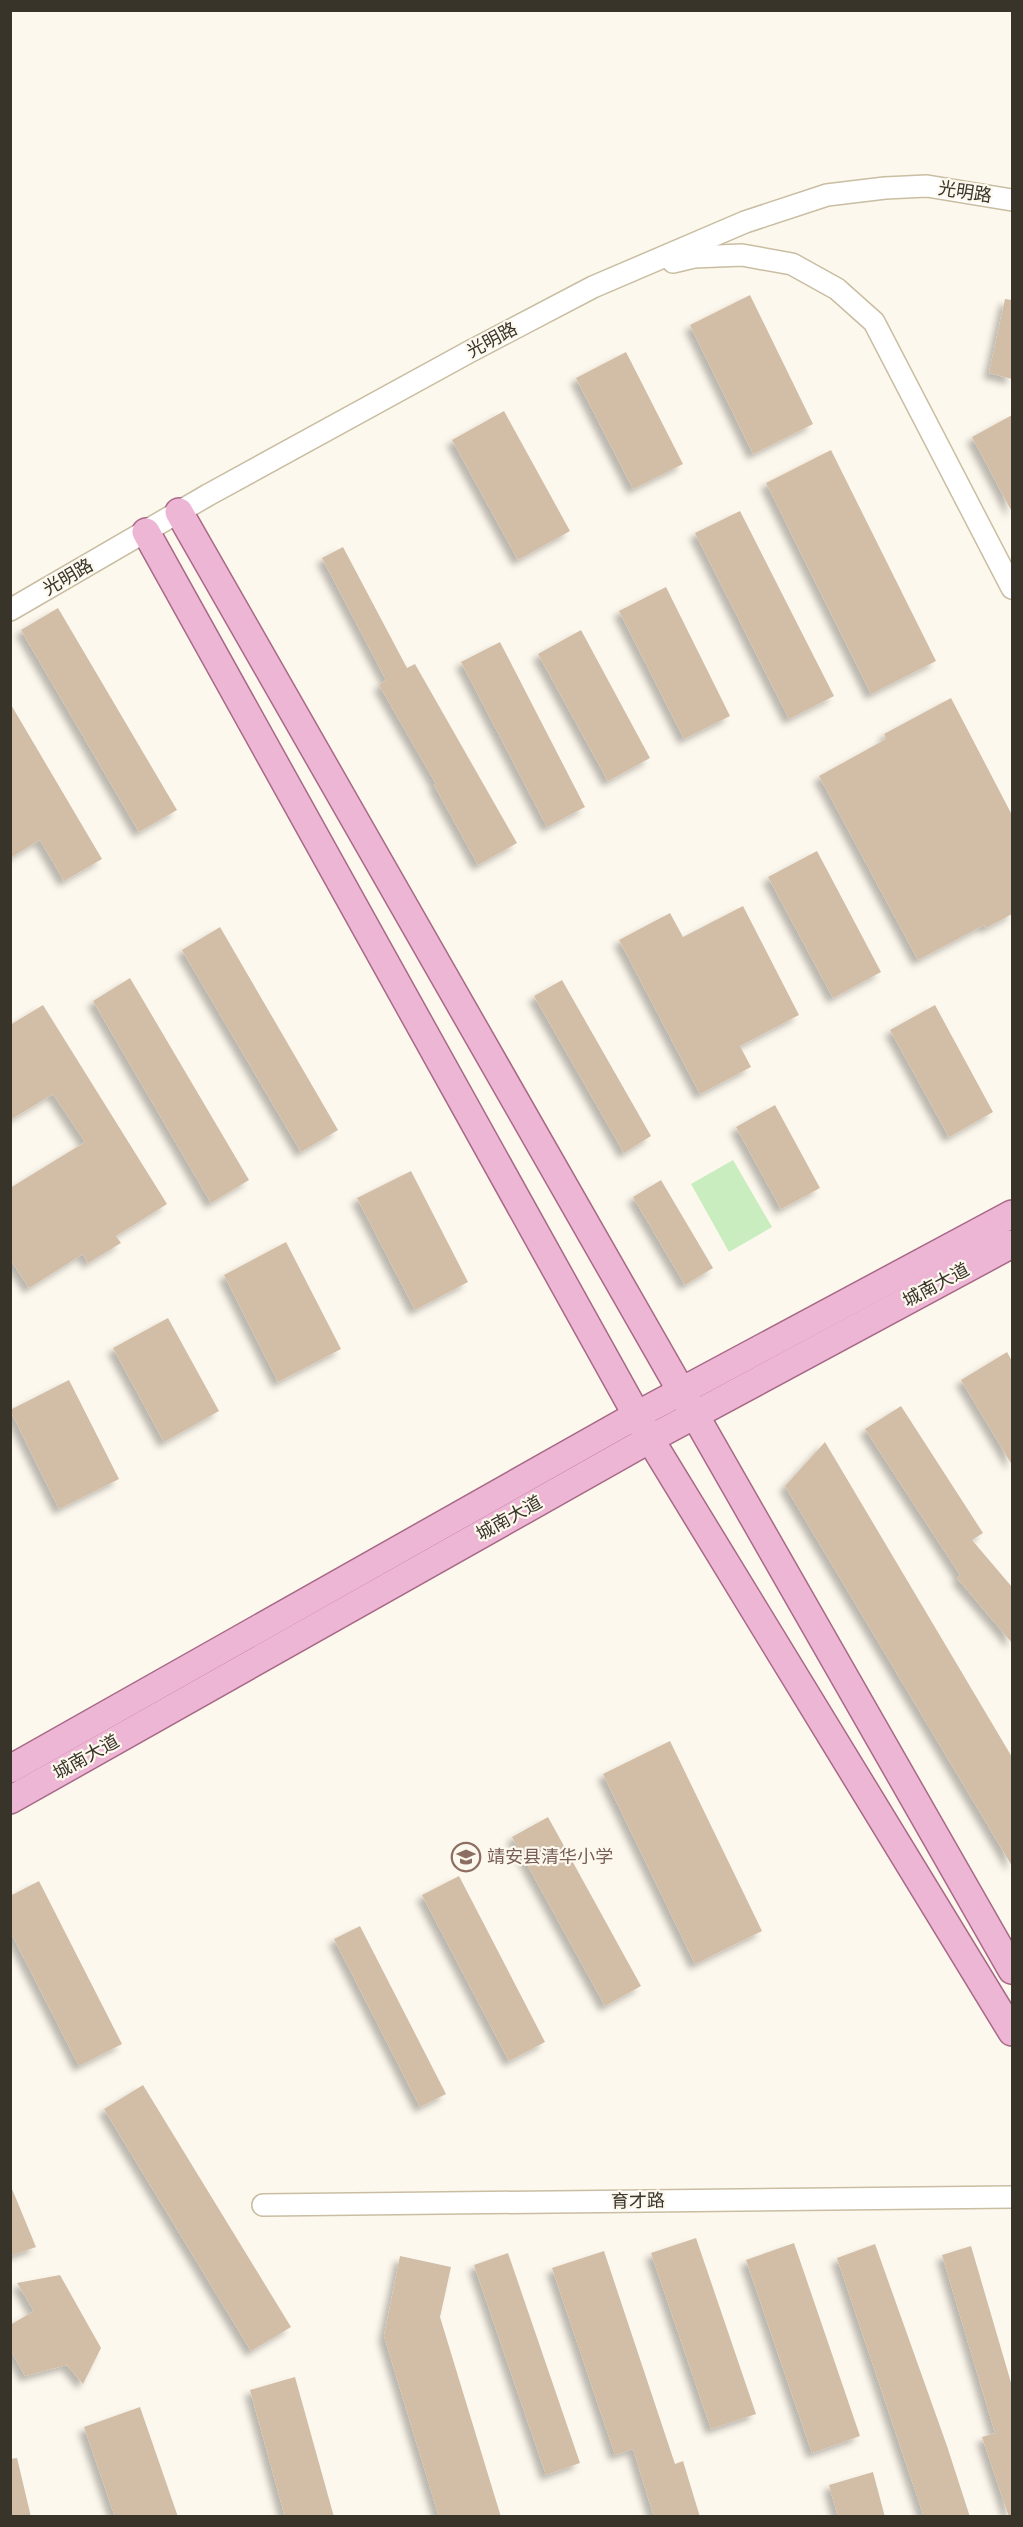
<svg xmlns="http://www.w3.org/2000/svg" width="1023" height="2527" font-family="'Varela Round','Noto Sans SC',sans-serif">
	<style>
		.green { fill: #c9edbf }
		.building { fill: #d2bea7; filter: url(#shadow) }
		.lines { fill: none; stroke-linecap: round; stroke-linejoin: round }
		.minor-casing { stroke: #c9bda2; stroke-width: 24 }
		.major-casing { stroke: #a86987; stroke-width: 30 }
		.minor { stroke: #fff; stroke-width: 21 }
		.major { stroke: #eeb6d5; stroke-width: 27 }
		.labels { text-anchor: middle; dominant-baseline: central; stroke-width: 4.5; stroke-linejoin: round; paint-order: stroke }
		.street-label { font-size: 18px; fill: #39342a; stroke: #fdf8ed }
		.education-label { font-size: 18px; fill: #785e54; stroke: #fdf8ed; text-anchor: start }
	</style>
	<defs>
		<filter id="shadow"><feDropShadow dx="-5.5" dy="5.5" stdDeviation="3" flood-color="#0004"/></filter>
	</defs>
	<rect width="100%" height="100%" fill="#fdf8ed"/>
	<path class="green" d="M733,1160L772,1227L729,1252L691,1184Z"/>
	<g class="building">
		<path d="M750,295L813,424L753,454L690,325Z"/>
		<path d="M1005,299L1012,300V379L989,373Z"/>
		<path d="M626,352L683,464L633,489L576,378Z"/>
		<path d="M504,411L570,531L518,560L452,440Z"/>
		<path d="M1012,415V512L972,437Z"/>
		<path d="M831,450L936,661L871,694L766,483Z"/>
		<path d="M740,511L834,696L789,719L695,533Z"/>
		<path d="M343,547L407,668L415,664L517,843L478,865L434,785L436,784L379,685L386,680L322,558Z"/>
		<path d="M666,587L730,716L684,739L619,611Z"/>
		<path d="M58,608L177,810L139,832L21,630Z"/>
		<path d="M581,630L650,758L608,781L538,654Z"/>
		<path d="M500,642L585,807L547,827L461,662Z"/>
		<path d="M951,698L1012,815V914L986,928L984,925L918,960L819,776L886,739L884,734Z"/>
		<path d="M10,703L102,859L64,881L40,840L10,858Z"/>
		<path d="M817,851L881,972L833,998L768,877Z"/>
		<path d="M743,906L799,1015L740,1046L751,1067L700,1094L619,940L670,913L683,937Z"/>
		<path d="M220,927L338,1130L301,1152L182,950Z"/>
		<path d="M130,978L249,1180L211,1203L93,1001Z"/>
		<path d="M562,980L651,1136L624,1153L534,996Z"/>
		<path d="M43,1005L167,1204L116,1236L121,1243L88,1263L83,1254L29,1288L10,1259V1188L85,1142L53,1094L10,1120V1025Z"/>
		<path d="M935,1005L993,1112L949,1137L890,1030Z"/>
		<path d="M775,1105L820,1188L781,1209L736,1127Z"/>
		<path d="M411,1171L468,1282L415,1310L357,1198Z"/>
		<path d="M661,1180L713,1268L685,1285L633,1197Z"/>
		<path d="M286,1242L341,1349L278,1382L224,1275Z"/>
		<path d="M168,1318L219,1411L164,1442L113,1348Z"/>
		<path d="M1007,1352L1012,1361V1465L961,1380Z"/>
		<path d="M69,1380L119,1479L59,1509L10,1410Z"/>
		<path d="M901,1406L983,1533L972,1540L1012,1587V1643L957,1578L960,1575L865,1429Z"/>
		<path d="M825,1442L1012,1757V1866L785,1486Z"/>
		<path d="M670,1741L762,1931L695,1964L603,1774Z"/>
		<path d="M548,1817L641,1986L605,2006L512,1837Z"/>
		<path d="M459,1876L545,2042L509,2061L422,1895Z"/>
		<path d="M39,1881L122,2044L79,2066L10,1931V1896Z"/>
		<path d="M360,1926L446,2094L420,2107L334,1939Z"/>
		<path d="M143,2085L291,2327L251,2351L104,2109Z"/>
		<path d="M10,2184L36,2247L10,2256Z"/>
		<path d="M696,2238L756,2414L711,2429L651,2253Z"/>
		<path d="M794,2243L860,2436L812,2453L746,2260Z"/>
		<path d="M875,2244L947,2446L970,2517H924L837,2258Z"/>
		<path d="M971,2246L1012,2386V2517H1009L982,2437L995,2433L942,2255Z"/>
		<path d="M604,2251L675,2464L683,2461L700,2517H654L633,2449L615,2455L552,2268Z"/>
		<path d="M508,2253L580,2463L546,2475L474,2265Z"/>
		<path d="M400,2256L451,2267L440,2317L501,2517H439L384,2336Z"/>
		<path d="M60,2275L101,2348L83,2384L67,2365L25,2376L10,2349V2325L34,2311L17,2283Z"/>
		<path d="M295,2377L334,2517H285L250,2390Z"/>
		<path d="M140,2407L178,2517H115L84,2427Z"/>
		<path d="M17,2458L31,2517H10V2459Z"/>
		<path d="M873,2472L885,2517H838L829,2485Z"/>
	</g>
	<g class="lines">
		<g class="minor-casing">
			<g id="minor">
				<path d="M673,262L694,257L742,255L792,264L837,289L874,322L1012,588"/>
				<path d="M10,610L208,495L469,352L593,287L745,222L827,195L885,188L927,186L1012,200"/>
				<path d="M263,2205L1012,2197"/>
			</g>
		</g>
		<g class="major-casing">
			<g id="major">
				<path d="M179,512L1012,1970"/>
				<path d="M146,532L650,1439L1012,2032"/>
				<path d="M10,1769L637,1415L1012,1214"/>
				<path d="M10,1800L650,1439L1012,1244"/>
			</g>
		</g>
		<use href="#minor" class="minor"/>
		<use href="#major" class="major"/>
	</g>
	<defs>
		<g id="school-ring" transform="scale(1.5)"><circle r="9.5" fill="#fdf8ed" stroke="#8d6e63" stroke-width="1.5"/><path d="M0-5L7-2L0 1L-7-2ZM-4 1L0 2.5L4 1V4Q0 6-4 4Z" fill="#8d6e63"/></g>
	</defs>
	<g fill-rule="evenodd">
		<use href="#school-ring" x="466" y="1857"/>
	</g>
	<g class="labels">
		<g class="street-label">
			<text transform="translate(965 192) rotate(9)">光明路</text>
			<text transform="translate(492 340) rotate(-28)">光明路</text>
			<text transform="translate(68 577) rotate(-30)">光明路</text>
			<text transform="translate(936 1285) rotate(-28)">城南大道</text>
			<text transform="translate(509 1518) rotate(-29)">城南大道</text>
			<text transform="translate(86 1757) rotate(-29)">城南大道</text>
			<text transform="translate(638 2201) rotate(-1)">育才路</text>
		</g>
		<g class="education-label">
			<text x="487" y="1857">靖安县清华小学</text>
		</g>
	</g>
	<rect width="1023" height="2527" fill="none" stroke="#39342a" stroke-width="24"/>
</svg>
